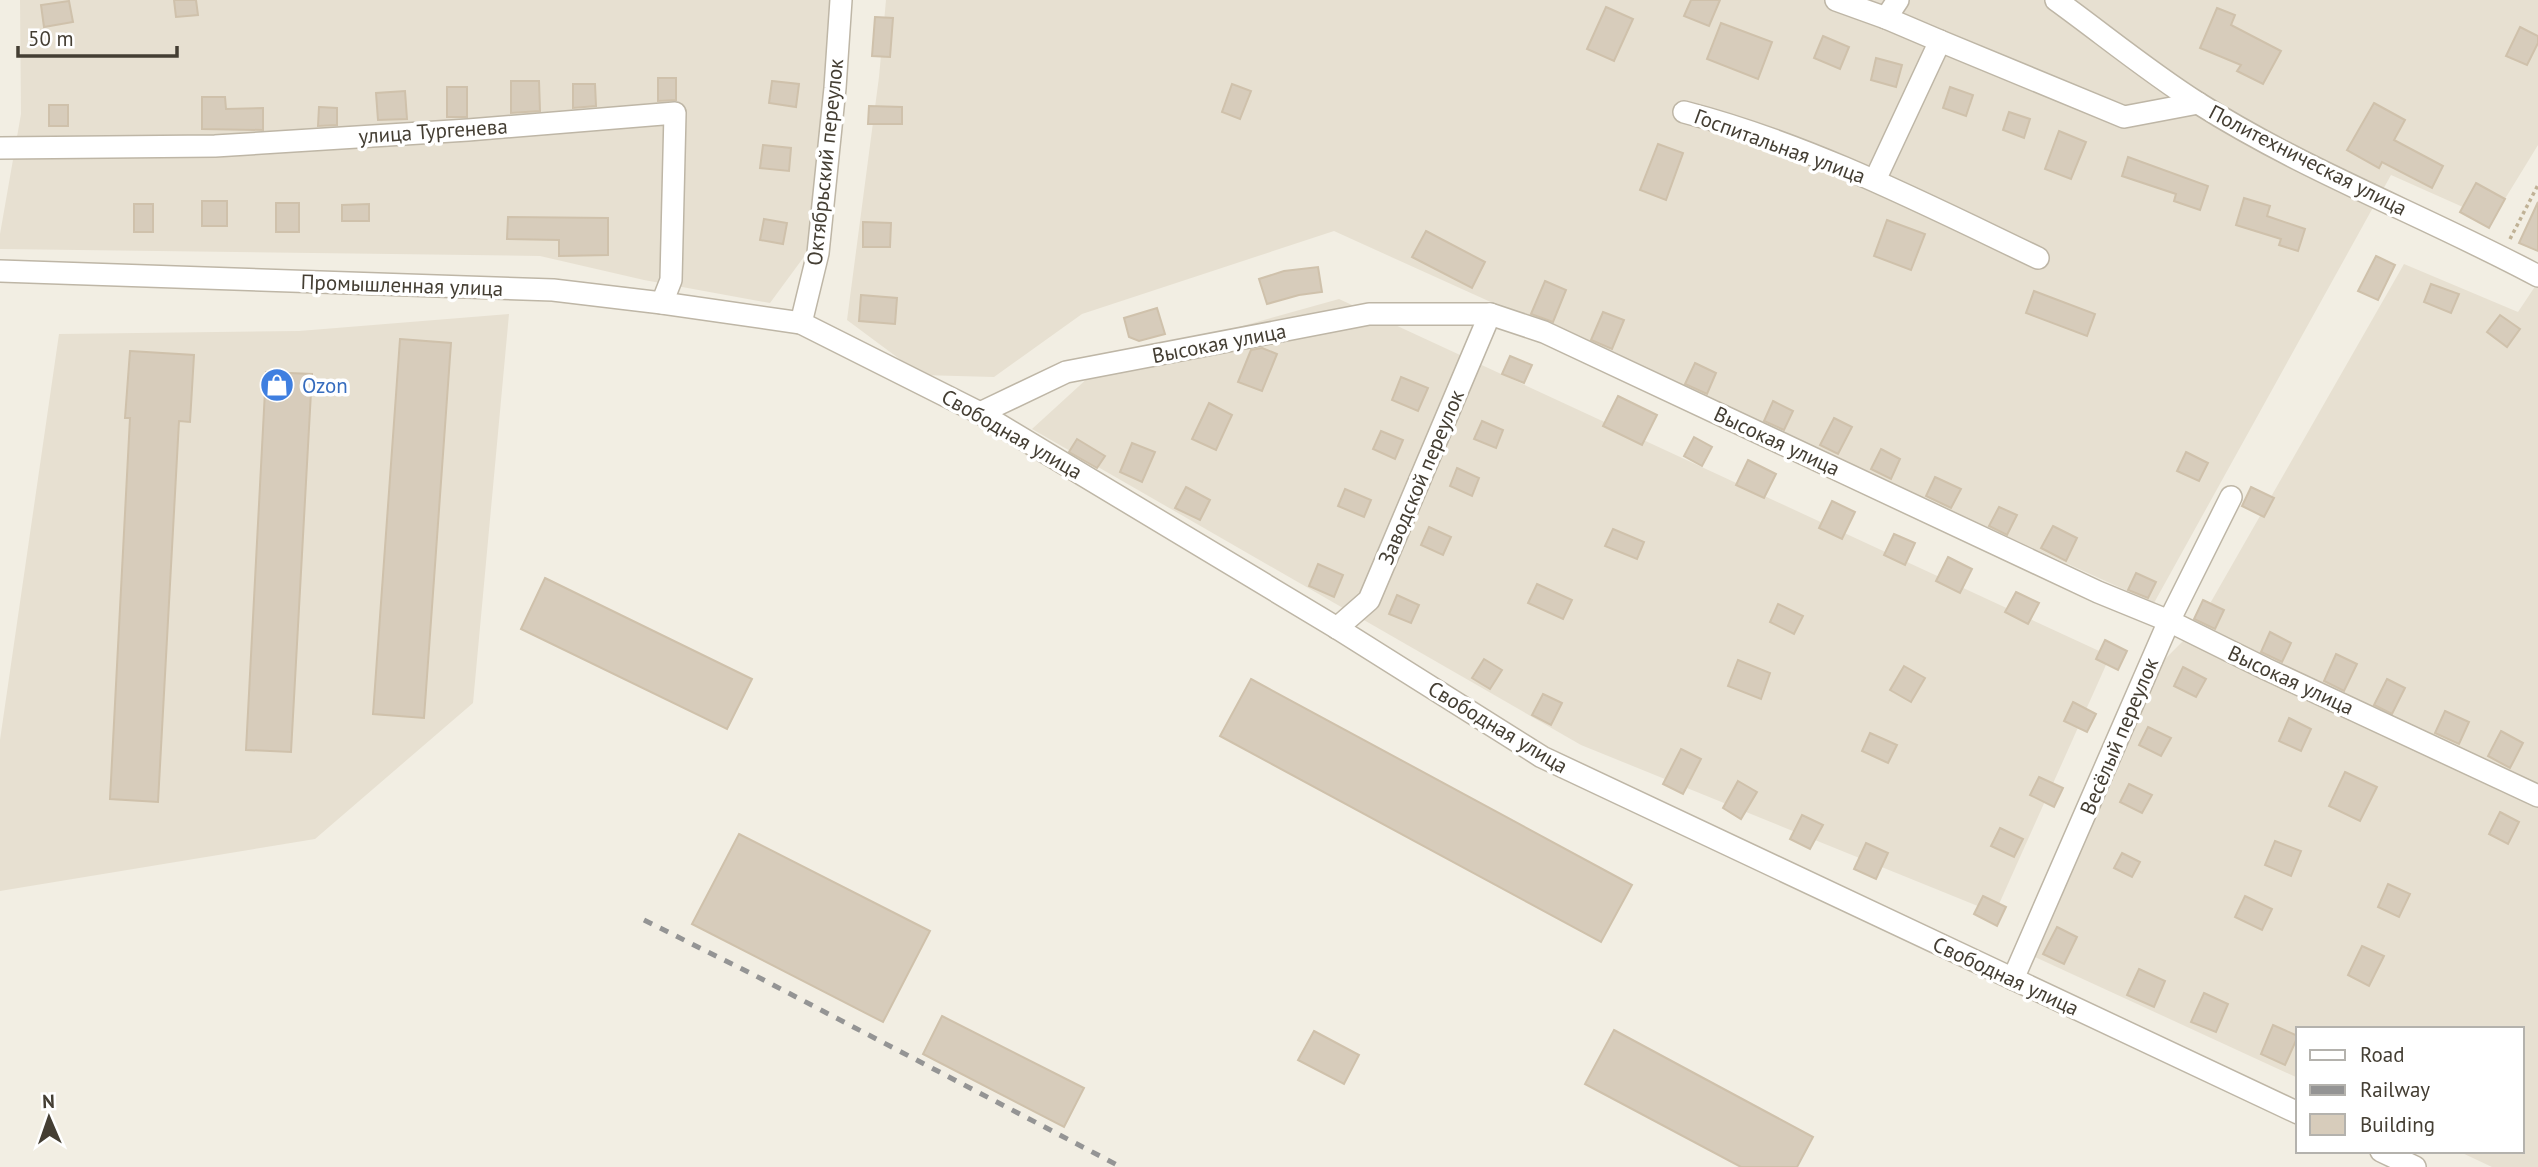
<svg xmlns="http://www.w3.org/2000/svg" width="2538" height="1167" font-family="'PT Sans',sans-serif">
	<style>
		.residential { fill: #e7e0d1 }
		.building { fill: #d7ccbb; stroke: #cfc1ab; stroke-width: 2 }
		.lines { fill: none; stroke-linecap: round; stroke-linejoin: round }
		.minor-casing { stroke: #beb6a6; stroke-width: 24 }
		.path { stroke: #c0b296; stroke-width: 3.5; stroke-dasharray: 3.5 3.5; stroke-linecap: butt }
		.minor { stroke: #fff; stroke-width: 21 }
		.rail { stroke: #949494; stroke-width: 5; stroke-dasharray: 9 9; stroke-linecap: butt }
		.labels { text-anchor: middle; dominant-baseline: central; stroke-width: 7; stroke-linejoin: round; paint-order: stroke }
		.street-label { font-size: 21px; fill: #443e33; stroke: #fff }
		.shop-label { font-size: 21px; fill: #366cbe; stroke: #fff; text-anchor: start }
	</style>
	<rect width="100%" height="100%" fill="#f2eee3"/>
	<g class="residential">
		<path d="M20,0H832L827,91L806,254L770,303L644,280L540,256L0,249V234L21,114Z"/>
		<path d="M886,0H2538V145L2492,220L2391,175L2154,603L1334,231L1082,314L994,377L921,375L847,320L879,77Z"/>
		<path d="M2404,264L2518,312L2538,282V1167H2492L2458,1151H2522V1029H2298V1078L2035,957L2159,665L2196,628Z"/>
		<path d="M1339,299L2110,656L1995,913L1581,745L1032,429L1102,365Z"/>
		<path d="M509,314L473,703L315,839L0,891V740L59,334L299,331Z"/>
	</g>
	<g class="building">
		<path d="M174,0H196L198,15L176,17Z"/>
		<path d="M1691,0H1720L1709,26L1684,16Z"/>
		<path d="M69,1L73,22L44,27L41,5Z"/>
		<path d="M1606,7L1633,19L1614,61L1587,49Z"/>
		<path d="M2217,8L2235,15L2231,25L2281,51L2263,84L2237,71L2241,65L2200,48Z"/>
		<path d="M875,17L893,18L890,57L872,56Z"/>
		<path d="M1721,23L1772,42L1758,79L1707,59Z"/>
		<path d="M2520,27L2538,36V43L2527,65L2506,56Z"/>
		<path d="M1823,36L1849,47L1840,69L1814,58Z"/>
		<path d="M1876,58L1902,65L1896,87L1871,80Z"/>
		<path d="M658,78H676V100L658,101Z"/>
		<path d="M511,81H539L540,111L511,113Z"/>
		<path d="M772,81L799,84L796,107L769,103Z"/>
		<path d="M573,84H595L596,106L573,108Z"/>
		<path d="M1232,84L1251,91L1240,119L1222,112Z"/>
		<rect x="447" y="87" width="20" height="30"/>
		<path d="M1950,87L1973,95L1966,116L1943,108Z"/>
		<path d="M405,91L407,119L378,120L376,93Z"/>
		<path d="M202,97H225L226,109L263,108V130L202,129Z"/>
		<path d="M2374,103L2405,120L2394,140L2443,166L2432,188L2382,162L2379,168L2347,150Z"/>
		<rect x="49" y="105" width="19" height="21"/>
		<path d="M869,106L902,107V124H868Z"/>
		<path d="M319,107L337,108V125L318,126Z"/>
		<path d="M2009,112L2030,119L2024,138L2003,130Z"/>
		<path d="M2059,131L2086,142L2071,179L2045,169Z"/>
		<path d="M1658,144L1683,153L1666,200L1640,190Z"/>
		<path d="M763,145L791,148L789,171L760,168Z"/>
		<path d="M2128,157L2208,186L2200,210L2174,201L2176,194L2122,176Z"/>
		<path d="M2476,183L2505,199L2489,228L2460,212Z"/>
		<path d="M2244,198L2270,206L2267,216L2305,229L2298,251L2279,245L2281,239L2236,225Z"/>
		<rect x="202" y="201" width="25" height="25"/>
		<path d="M2538,202V251L2519,243Z"/>
		<rect x="276" y="203" width="23" height="29"/>
		<rect x="134" y="204" width="19" height="28"/>
		<path d="M369,204V221H342V205Z"/>
		<path d="M508,217L608,218V255L559,256V240L507,239Z"/>
		<path d="M764,219L787,223L783,244L760,240Z"/>
		<path d="M1887,220L1925,234L1911,270L1874,256Z"/>
		<path d="M863,222L891,223L890,247H863Z"/>
		<path d="M1426,231L1485,262L1472,288L1412,257Z"/>
		<path d="M2376,256L2395,265L2378,300L2358,291Z"/>
		<path d="M1318,267L1322,292L1299,295L1267,304L1259,279L1284,271Z"/>
		<path d="M1545,281L1566,290L1553,322L1531,314Z"/>
		<path d="M2431,284L2459,294L2451,313L2424,302Z"/>
		<path d="M2034,291L2095,314L2087,336L2026,313Z"/>
		<path d="M861,295L897,298L895,324L859,321Z"/>
		<path d="M1157,308L1165,334L1139,341L1129,337L1124,318Z"/>
		<path d="M1603,312L1624,320L1612,349L1591,340Z"/>
		<path d="M2500,315L2520,329L2507,347L2487,332Z"/>
		<path d="M400,339L451,343L424,718L373,714Z"/>
		<path d="M1262,348L1277,354L1262,391L1238,382L1251,350Z"/>
		<path d="M130,351L194,355L190,422L179,421L158,802L110,799L130,418H125Z"/>
		<path d="M1510,356L1532,365L1524,383L1502,374Z"/>
		<path d="M1695,363L1716,373L1707,394L1685,384Z"/>
		<path d="M266,372L312,374L291,752L246,750Z"/>
		<path d="M1401,377L1428,388L1418,411L1392,400Z"/>
		<path d="M1618,396L1657,415L1642,445L1603,426Z"/>
		<path d="M1773,401L1793,411L1784,430L1764,421Z"/>
		<path d="M1209,403L1232,415L1216,450L1192,439Z"/>
		<path d="M1834,418L1852,427L1838,454L1820,445Z"/>
		<path d="M1482,421L1503,430L1496,448L1474,439Z"/>
		<path d="M1381,431L1403,440L1395,459L1373,449Z"/>
		<path d="M1694,437L1712,447L1702,466L1684,456Z"/>
		<path d="M1077,439L1105,456L1097,468L1069,452Z"/>
		<path d="M1132,443L1155,452L1142,482L1120,472Z"/>
		<path d="M1881,449L1900,459L1891,479L1871,469Z"/>
		<path d="M2186,452L2208,463L2199,481L2177,471Z"/>
		<path d="M1748,460L1776,474L1764,498L1736,485Z"/>
		<path d="M1457,468L1479,478L1472,496L1450,486Z"/>
		<path d="M1935,477L1961,489L1951,508L1926,496Z"/>
		<path d="M1186,487L1210,500L1200,520L1175,508Z"/>
		<path d="M2251,487L2274,498L2264,517L2242,506Z"/>
		<path d="M1345,489L1371,500L1364,517L1338,506Z"/>
		<path d="M1832,501L1855,512L1842,539L1819,528Z"/>
		<path d="M1999,507L2017,515L2007,535L1989,526Z"/>
		<path d="M2053,526L2077,538L2066,561L2041,548Z"/>
		<path d="M1429,527L1451,537L1443,555L1421,545Z"/>
		<path d="M1613,529L1644,542L1637,559L1605,546Z"/>
		<path d="M1894,534L1915,543L1905,565L1884,555Z"/>
		<path d="M1948,557L1972,569L1960,593L1936,581Z"/>
		<path d="M1318,564L1343,575L1334,597L1309,586Z"/>
		<path d="M2136,573L2156,582L2148,598L2128,590Z"/>
		<path d="M545,578L752,679L727,729L521,629Z"/>
		<path d="M1537,584L1572,600L1563,619L1528,603Z"/>
		<path d="M2016,592L2039,603L2028,624L2005,612Z"/>
		<path d="M1397,595L1419,605L1411,623L1389,614Z"/>
		<path d="M2203,600L2224,610L2215,629L2194,619Z"/>
		<path d="M1778,604L1803,616L1794,634L1770,622Z"/>
		<path d="M2270,632L2291,643L2282,662L2261,652Z"/>
		<path d="M2105,640L2127,651L2118,670L2096,659Z"/>
		<path d="M2336,654L2357,664L2344,691L2324,681Z"/>
		<path d="M1484,659L1502,670L1490,689L1472,678Z"/>
		<path d="M1738,660L1770,673L1761,699L1728,686Z"/>
		<path d="M1904,666L1925,678L1911,702L1890,690Z"/>
		<path d="M2183,667L2206,679L2196,697L2174,686Z"/>
		<path d="M1251,679L1632,885L1601,942L1220,736Z"/>
		<path d="M2387,679L2405,688L2392,714L2374,705Z"/>
		<path d="M1543,694L1562,703L1551,725L1532,715Z"/>
		<path d="M2073,702L2096,714L2087,732L2064,721Z"/>
		<path d="M2445,711L2469,722L2459,744L2435,733Z"/>
		<path d="M2289,718L2311,729L2301,751L2279,741Z"/>
		<path d="M2148,727L2171,738L2161,756L2139,745Z"/>
		<path d="M2501,731L2523,743L2510,768L2488,756Z"/>
		<path d="M1870,733L1897,745L1888,763L1862,751Z"/>
		<path d="M1681,749L1701,759L1683,794L1663,784Z"/>
		<path d="M2345,772L2377,787L2360,821L2329,806Z"/>
		<path d="M2039,777L2063,788L2054,807L2030,795Z"/>
		<path d="M1738,781L1757,792L1741,819L1723,808Z"/>
		<path d="M2129,784L2152,795L2142,813L2120,802Z"/>
		<path d="M2500,812L2519,822L2508,844L2489,834Z"/>
		<path d="M1802,815L1823,825L1810,849L1790,839Z"/>
		<path d="M2000,828L2023,839L2014,857L1991,846Z"/>
		<path d="M739,834L930,931L883,1022L692,924Z"/>
		<path d="M2275,841L2301,851L2291,876L2265,865Z"/>
		<path d="M1866,843L1888,853L1876,879L1854,869Z"/>
		<path d="M2122,853L2140,862L2132,877L2114,868Z"/>
		<path d="M2388,884L2410,894L2399,917L2378,907Z"/>
		<path d="M1983,896L2006,907L1997,926L1974,914Z"/>
		<path d="M2245,896L2272,909L2262,930L2235,917Z"/>
		<path d="M2057,927L2077,937L2064,964L2043,954Z"/>
		<path d="M2362,946L2384,956L2369,986L2348,975Z"/>
		<path d="M2139,969L2165,981L2154,1007L2127,995Z"/>
		<path d="M2204,993L2228,1004L2216,1032L2191,1022Z"/>
		<path d="M942,1016L1084,1088L1064,1127L923,1054Z"/>
		<path d="M2273,1025L2298,1036L2285,1065L2261,1054Z"/>
		<path d="M1614,1030L1813,1137L1797,1167H1741L1585,1084Z"/>
		<path d="M1314,1031L1359,1055L1344,1084L1298,1060Z"/>
	</g>
	<g class="lines">
		<g class="minor-casing">
			<g id="minor">
				<path d="M1836,0L1886,18L1898,0"/>
				<path d="M2056,0C2103,34 2149,72 2198,103C2305,171 2426,216 2538,276"/>
				<path d="M1940,41L2124,117L2198,103"/>
				<path d="M1684,112C1808,144 1923,203 2038,258"/>
				<path d="M0,148L215,146L468,130L675,113L671,280L662,303"/>
				<path d="M1875,180L1940,41L1886,18"/>
				<path d="M0,271L553,290L662,303L801,323L980,413L1337,628L1542,757L2298,1113"/>
				<path d="M801,323L818,253L835,88L841,0"/>
				<path d="M980,413L1066,372L1369,314H1490L1544,332L2098,592L2169,621L2266,669L2538,796"/>
				<path d="M1337,628L1369,600L1490,314"/>
				<path d="M2013,979L2169,621L2231,497"/>
				<path d="M2381,1151L2415,1167"/>
			</g>
		</g>
		<path class="path" d="M2510,239L2538,185"/>
		<use href="#minor" class="minor"/>
		<path class="rail" d="M644,920L756,976L1121,1167"/>
	</g>
	<defs>
		<g id="shop-disc" transform="scale(1.75)"><circle r="9.5" fill="#3f7fe0" stroke="#fff"/><path d="M-5-2.5h2.3a2.7 3.5 0 0 1 5.4 0H5L5.5 6h-11ZM-1.5-2.5h3a1.5 2.3 0 0 0-3 0Z" fill="#fff"/></g>
	</defs>
	<g fill-rule="evenodd">
		<use href="#shop-disc" x="277" y="385"/>
	</g>
	<g class="labels">
		<g class="street-label">
			<text transform="translate(433 131) rotate(-4)">улица Тургенева</text>
			<text transform="translate(1780 146) rotate(20)">Госпитальная улица</text>
			<text transform="translate(2308 160) rotate(27)">Политехническая улица</text>
			<text transform="translate(825 162) rotate(-84)">Октябрьский переулок</text>
			<text transform="translate(402 285) rotate(2)">Промышленная улица</text>
			<text transform="translate(1219 343) rotate(-11)">Высокая улица</text>
			<text transform="translate(1012 434) rotate(30)">Свободная улица</text>
			<text transform="translate(1777 441) rotate(25)">Высокая улица</text>
			<text transform="translate(1421 477) rotate(-67)">Заводской переулок</text>
			<text transform="translate(2291 680) rotate(25)">Высокая улица</text>
			<text transform="translate(1498 727) rotate(31)">Свободная улица</text>
			<text transform="translate(2119 736) rotate(-67)">Весёлый переулок</text>
			<text transform="translate(2006 976) rotate(25)">Свободная улица</text>
		</g>
		<g class="shop-label">
			<text x="302" y="385">Ozon</text>
		</g>
	</g>
	<rect x="2296" y="1027" width="228" height="126" fill="#ffffff" stroke="#b4b2ad" stroke-width="2"/>
	<rect x="2310" y="1050" width="35" height="10" fill="#ffffff" stroke="#b4b2ad" stroke-width="2"/>
	<text x="2360" y="1062" font-size="21" fill="#443e33">Road</text>
	<rect x="2310" y="1085" width="35" height="10" fill="#949494" stroke="#b4b2ad" stroke-width="2"/>
	<text x="2360" y="1097" font-size="21" fill="#443e33">Railway</text>
	<rect x="2310" y="1114" width="35" height="21" fill="#d7ccbb" stroke="#b4b2ad" stroke-width="2"/>
	<text x="2360" y="1132" font-size="21" fill="#443e33">Building</text>
	<g transform="translate(49 1118) rotate(358)" stroke="#ffffff" stroke-width="5" paint-order="stroke">
	<path d="M0-5L12 26L0 18L-12 26Z" fill="#443e33"/>
	<text y="-10" font-size="19" font-weight="bold" text-anchor="middle" fill="#443e33">N</text>
	</g>
	<path d="M18 46v10h159v-10" fill="none" stroke="#443e33" stroke-width="3.5"/>
	<text x="28" y="46" font-size="21" fill="#443e33" stroke="#ffffff" stroke-width="5" paint-order="stroke">50 m</text>
</svg>
